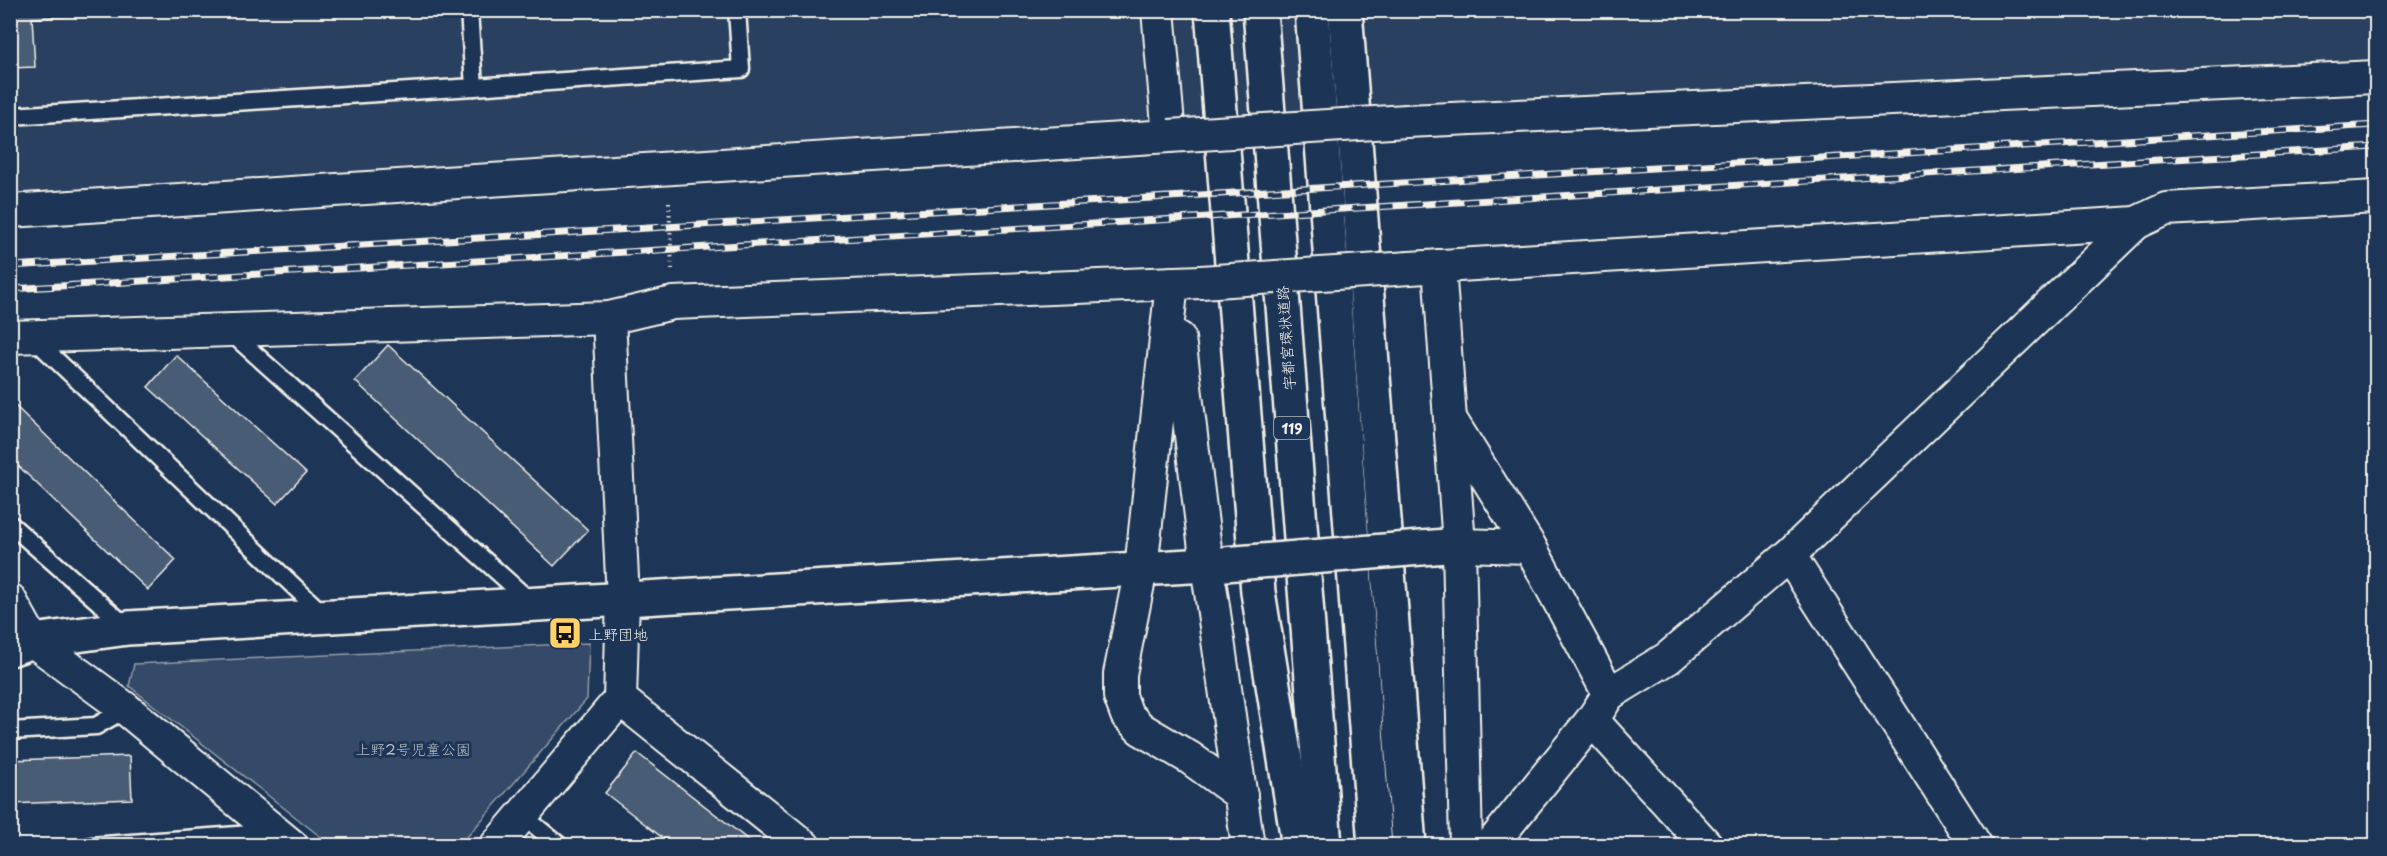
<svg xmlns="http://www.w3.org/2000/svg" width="2387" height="856" font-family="'Playpen Sans','Klee One',sans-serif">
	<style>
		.built { fill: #2a4060 }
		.green { fill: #354a67; stroke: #949ea8; stroke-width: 1.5 }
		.building { fill: #485b74; stroke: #f4f1e8; stroke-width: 1.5 }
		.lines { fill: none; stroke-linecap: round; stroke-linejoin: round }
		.lane-casing { stroke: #f4f1e8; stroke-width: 21 }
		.street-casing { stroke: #f4f1e8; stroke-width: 36 }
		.secondary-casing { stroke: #f4f1e8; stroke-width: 38 }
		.highway-casing { stroke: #f4f1e8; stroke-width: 38 }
		.path { stroke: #f4f1e8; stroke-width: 4; stroke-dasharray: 1.5 4.5; stroke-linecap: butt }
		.lane { stroke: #1d3557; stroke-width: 16 }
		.street { stroke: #1d3557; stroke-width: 32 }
		.secondary { stroke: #1d3557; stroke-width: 33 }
		.highway { stroke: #1d3557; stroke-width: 33 }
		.rail-casing { stroke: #f4f1e8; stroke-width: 7 }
		.rail { stroke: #1d3557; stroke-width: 4.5; stroke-dasharray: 14; stroke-linecap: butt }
		.street-bridge-casing { stroke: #f4f1e8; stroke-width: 36; stroke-linecap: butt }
		.secondary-bridge-casing { stroke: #f4f1e8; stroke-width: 38; stroke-linecap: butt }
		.street-bridge { stroke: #1d3557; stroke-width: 32 }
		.secondary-bridge { stroke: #1d3557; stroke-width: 33 }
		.labels { text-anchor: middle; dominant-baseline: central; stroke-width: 6; stroke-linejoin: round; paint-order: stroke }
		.shield { fill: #1d3557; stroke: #b4b9bc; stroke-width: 1.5 }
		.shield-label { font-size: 14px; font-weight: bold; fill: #f4f1e8 }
		.street-label { font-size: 15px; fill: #f4f1e8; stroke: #1d3557 }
		.poi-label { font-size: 15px; fill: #f4f1e8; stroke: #1d3557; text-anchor: start }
		.park-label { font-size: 15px; fill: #bbbfc1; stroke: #1d3557 }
	</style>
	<rect width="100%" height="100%" fill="#1d3557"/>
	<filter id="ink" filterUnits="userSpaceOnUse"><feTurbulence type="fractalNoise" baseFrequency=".0167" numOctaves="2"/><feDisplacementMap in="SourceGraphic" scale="12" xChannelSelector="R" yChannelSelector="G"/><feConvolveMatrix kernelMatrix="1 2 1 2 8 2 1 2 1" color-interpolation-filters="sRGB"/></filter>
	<g filter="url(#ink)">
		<path class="built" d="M11,11H2376V76L11,198Z"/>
		<path class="green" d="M589,643L587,699L460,845H331L129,686L134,664Z"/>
		<g class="building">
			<path d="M10,10H217L32,18L35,67L10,68Z"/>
			<path d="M2209,10H2252L2209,14Z"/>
			<path d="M388,345L588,530L554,566L355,381Z"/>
			<path d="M176,355L306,473L277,504L148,387Z"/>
			<path d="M10,401L176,560L148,590L10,458Z"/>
			<path d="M637,753L756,846H673L605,793Z"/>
			<path d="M130,756L132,799L10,804V760Z"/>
		</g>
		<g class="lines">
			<g class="lane-casing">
				<g id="lane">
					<path d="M474,87L741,69L737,10"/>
					<path d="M10,116L474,87L469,10"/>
					<path d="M229,331L531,602"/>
					<path d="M32,337L325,616"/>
					<path d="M10,524L127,627"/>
					<path d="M10,731L96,726L126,709"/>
					<path d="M522,815L560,846"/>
					<path d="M91,846L275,832"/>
				</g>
			</g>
			<g class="street-casing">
				<g id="street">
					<path d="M1407,121L2376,77"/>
					<path d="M10,211L1169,136L1158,10"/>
					<path d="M2136,223L2166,209L2376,197"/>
					<path d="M1439,266L1459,545L1466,846"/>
					<path d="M1410,268L2136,223L1789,555"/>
					<path d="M1172,283L1141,569L1120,674V696L1127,715L1141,729L1190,758L1241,795"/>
					<path d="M10,337L609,318L673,303L1201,282"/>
					<path d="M1179,338L1207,565L1248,846"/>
					<path d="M1452,422L1530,547"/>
					<path d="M1459,545L1530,547L1609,694L1668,658L1789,555L1976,846"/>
					<path d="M10,600L33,641L126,709L292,846"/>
					<path d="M620,699L804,846"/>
					<path d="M1592,720L1707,846"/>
					<path d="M496,846L620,699L623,598L609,318"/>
					<path d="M1490,846L1592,720L1609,694"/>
				</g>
			</g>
			<g class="secondary-casing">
				<g id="secondary">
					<path d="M1421,548L1459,545"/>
					<path d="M10,649L33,641L128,628L1224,564"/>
				</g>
			</g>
			<g class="highway-casing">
				<g id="highway">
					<path d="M1212,10L1258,592L1299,846"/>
					<path d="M1260,10L1325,846"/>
					<path d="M1312,10L1375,846"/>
					<path d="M1345,10L1409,846"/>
				</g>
			</g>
			<path class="path" d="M669,202L672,269"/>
			<use href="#lane" class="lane"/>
			<use href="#street" class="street"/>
			<use href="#secondary" class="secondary"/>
			<use href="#highway" class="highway"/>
			<g class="rail-casing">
				<g id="rail">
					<path d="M10,266L2376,125"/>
					<path d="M10,289L2376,147"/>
				</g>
			</g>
			<use href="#rail" class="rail"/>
			<g class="street-bridge-casing">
				<g id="street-bridge">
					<path d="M1169,136L1407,121"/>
					<path d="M1201,282L1410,268"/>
				</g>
			</g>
			<g class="secondary-bridge-casing">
				<path id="secondary-bridge" d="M1224,564L1421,548"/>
			</g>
			<use href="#street-bridge" class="street-bridge"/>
			<use href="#secondary-bridge" class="secondary-bridge"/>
		</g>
	</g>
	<defs>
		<g id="bus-square" transform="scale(1.725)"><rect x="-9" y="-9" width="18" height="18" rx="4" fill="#ffd166" stroke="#1d3557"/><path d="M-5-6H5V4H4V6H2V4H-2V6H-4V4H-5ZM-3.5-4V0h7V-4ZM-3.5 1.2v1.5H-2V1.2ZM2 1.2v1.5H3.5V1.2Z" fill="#111"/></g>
	</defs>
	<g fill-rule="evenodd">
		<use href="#bus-square" x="565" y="633"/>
	</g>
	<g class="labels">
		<rect class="shield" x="1274" y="417" width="36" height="22" rx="4.5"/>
		<g class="shield-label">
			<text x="1292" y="428">119</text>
		</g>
		<g class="street-label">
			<text transform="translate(1285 338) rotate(-94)">宇都宮環状道路</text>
		</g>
		<g class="poi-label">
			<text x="588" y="633">上野団地</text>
		</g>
		<g class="park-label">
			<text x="413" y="748">上野2号児童公園</text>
		</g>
	</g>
	<rect width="2387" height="856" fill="none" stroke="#1d3557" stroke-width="36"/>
	<rect x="18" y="18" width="2351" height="820" fill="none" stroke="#f4f1e8" stroke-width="2" filter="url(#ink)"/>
</svg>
